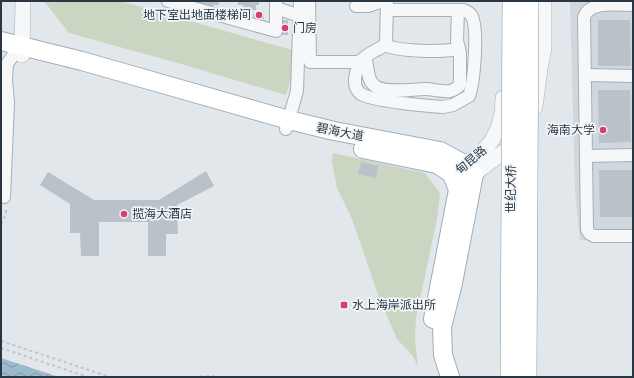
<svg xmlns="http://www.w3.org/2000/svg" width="634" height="378" font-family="'Fira Sans Condensed','Noto Sans SC',sans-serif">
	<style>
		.built { fill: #d0d7dd }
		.grass { fill: #cad6c2 }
		.water { fill: url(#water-waves) }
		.building { fill: #b9c1c9 }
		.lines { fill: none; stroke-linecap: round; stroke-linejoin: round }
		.minor-casing { stroke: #a7afb6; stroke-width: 14 }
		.tertiary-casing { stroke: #a7afb6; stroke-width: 16 }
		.primary-casing { stroke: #a0adb8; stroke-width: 20 }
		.path { stroke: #c0c5ca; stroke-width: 2; stroke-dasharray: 3 3; stroke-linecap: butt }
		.minor { stroke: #f5f7f9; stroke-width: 12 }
		.tertiary { stroke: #f5f7f9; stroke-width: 15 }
		.primary { stroke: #fff; stroke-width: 18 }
		.trunk-bridge-casing { stroke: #8897a3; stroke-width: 20; stroke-linecap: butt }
		.trunk-bridge { stroke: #fff; stroke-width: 19 }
		.poi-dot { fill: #d7406e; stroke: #f2f6f8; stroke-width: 1.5 }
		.labels { text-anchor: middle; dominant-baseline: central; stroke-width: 3.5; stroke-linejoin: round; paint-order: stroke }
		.poi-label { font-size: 12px; fill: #293745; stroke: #f2f6f8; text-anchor: start }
		.street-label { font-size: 12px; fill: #293745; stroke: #f2f6f8 }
	</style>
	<defs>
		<pattern id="water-waves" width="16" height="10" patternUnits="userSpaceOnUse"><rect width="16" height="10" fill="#9bbbcd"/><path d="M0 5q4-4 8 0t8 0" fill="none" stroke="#7e99a8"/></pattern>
	</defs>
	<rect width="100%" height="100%" fill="#e2e7eb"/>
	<path class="built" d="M570,1H633V240H580L575,191Z"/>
	<g class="grass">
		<path d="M44,1H120L292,50V76L286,95L181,64L69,33Z"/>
		<path d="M333,153L425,173L440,193L437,219L416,318L415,339L418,367L413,356L397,339L380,300L352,219L337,188L332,162Z"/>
	</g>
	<path class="water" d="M1,358L59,377H1Z"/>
	<g class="building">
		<path d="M198,1H219V5H213V10L198,5Z"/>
		<path d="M238,1H259V5H256V10H243V5H238Z"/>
		<path d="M264,13V19H253V14Z"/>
		<rect x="282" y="20" width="6" height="15"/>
		<path d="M598,20H630L631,66H598Z"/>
		<path d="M598,90H630L631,142L599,143Z"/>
		<path d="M361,162L378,166L376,178L358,174Z"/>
		<path d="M599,170H633V217H600Z"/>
		<path d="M206,171L214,186L177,205L178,234H166V256H148V222H99V256H81L80,233H70V204L40,185L48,172L94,200H159Z"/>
	</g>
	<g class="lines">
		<g class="minor-casing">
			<g id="minor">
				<path d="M168,1L276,31V1"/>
				<path d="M309,1L310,62H358L365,58C369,67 366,80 375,86C386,94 412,89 425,89C433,89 441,92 450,91C454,90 457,88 460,85V53L457,41L458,10"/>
				<path d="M387,1L386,43L385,45C378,50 370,52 364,58C356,67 350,86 361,94C373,101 427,106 443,107L453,105L469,96C474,83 479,26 471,15C469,12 466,11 463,10H387"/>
				<path d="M633,5C618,5 590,0 584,17L587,230L590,234L594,236H633"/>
				<path d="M356,6H368L383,1"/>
				<path d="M276,8L300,16"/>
				<path d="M385,45C400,52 442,52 459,49"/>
				<path d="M585,75L633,76"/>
				<path d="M2,86L6,80L7,64L14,54"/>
				<path d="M286,129L297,91L300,1"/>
				<path d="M586,156L633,155"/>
				<path d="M4,197L8,103L6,80"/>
			</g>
		</g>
		<g class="tertiary-casing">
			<g id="tertiary">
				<path d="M22,55L23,1"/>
				<path d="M535,107L540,68L544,48V1"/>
				<path d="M456,171C463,165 470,161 477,156C496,142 503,121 503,98"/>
				<path d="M463,174H474L506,150L516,140"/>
			</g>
		</g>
		<g class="primary-casing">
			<g id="primary">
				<path d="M1,41L82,61L289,120L334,131L440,151L464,164L474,174L453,283L442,327L443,355L450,377"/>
				<path d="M363,149L437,164L452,174L458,190L433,319"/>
			</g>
		</g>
		<g class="path">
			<path d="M1,224L6,213V207"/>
			<path d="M1,341L110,377"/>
			<path d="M1,348L88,377"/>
			<path d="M194,377L211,376L217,377"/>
		</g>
		<use href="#minor" class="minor"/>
		<use href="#tertiary" class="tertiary"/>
		<use href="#primary" class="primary"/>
		<g class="trunk-bridge-casing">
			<g id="trunk-bridge">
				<path d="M510,377L512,1"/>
				<path d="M527,377L529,1"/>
			</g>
		</g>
		<use href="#trunk-bridge" class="trunk-bridge"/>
	</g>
	<g class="poi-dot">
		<circle cx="259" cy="15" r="4"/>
		<circle cx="285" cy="28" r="4"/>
		<circle cx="603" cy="130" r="4"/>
		<circle cx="124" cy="214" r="4"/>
		<rect x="340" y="301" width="8" height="8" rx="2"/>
	</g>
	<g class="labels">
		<g class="poi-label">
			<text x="251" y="15" text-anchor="end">地下室出地面楼梯间</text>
			<text x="293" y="28">门房</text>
			<text x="595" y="130" text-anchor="end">海南大学</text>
			<text x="132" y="214">揽海大酒店</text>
			<text x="352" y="305">水上海岸派出所</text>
		</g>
		<g class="street-label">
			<text transform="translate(340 132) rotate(11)">碧海大道</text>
			<text transform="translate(471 160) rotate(-40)">甸昆路</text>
			<text transform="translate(511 189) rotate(-90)">世纪大桥</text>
		</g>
	</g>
	<rect width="634" height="378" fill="none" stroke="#293745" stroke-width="4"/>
</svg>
